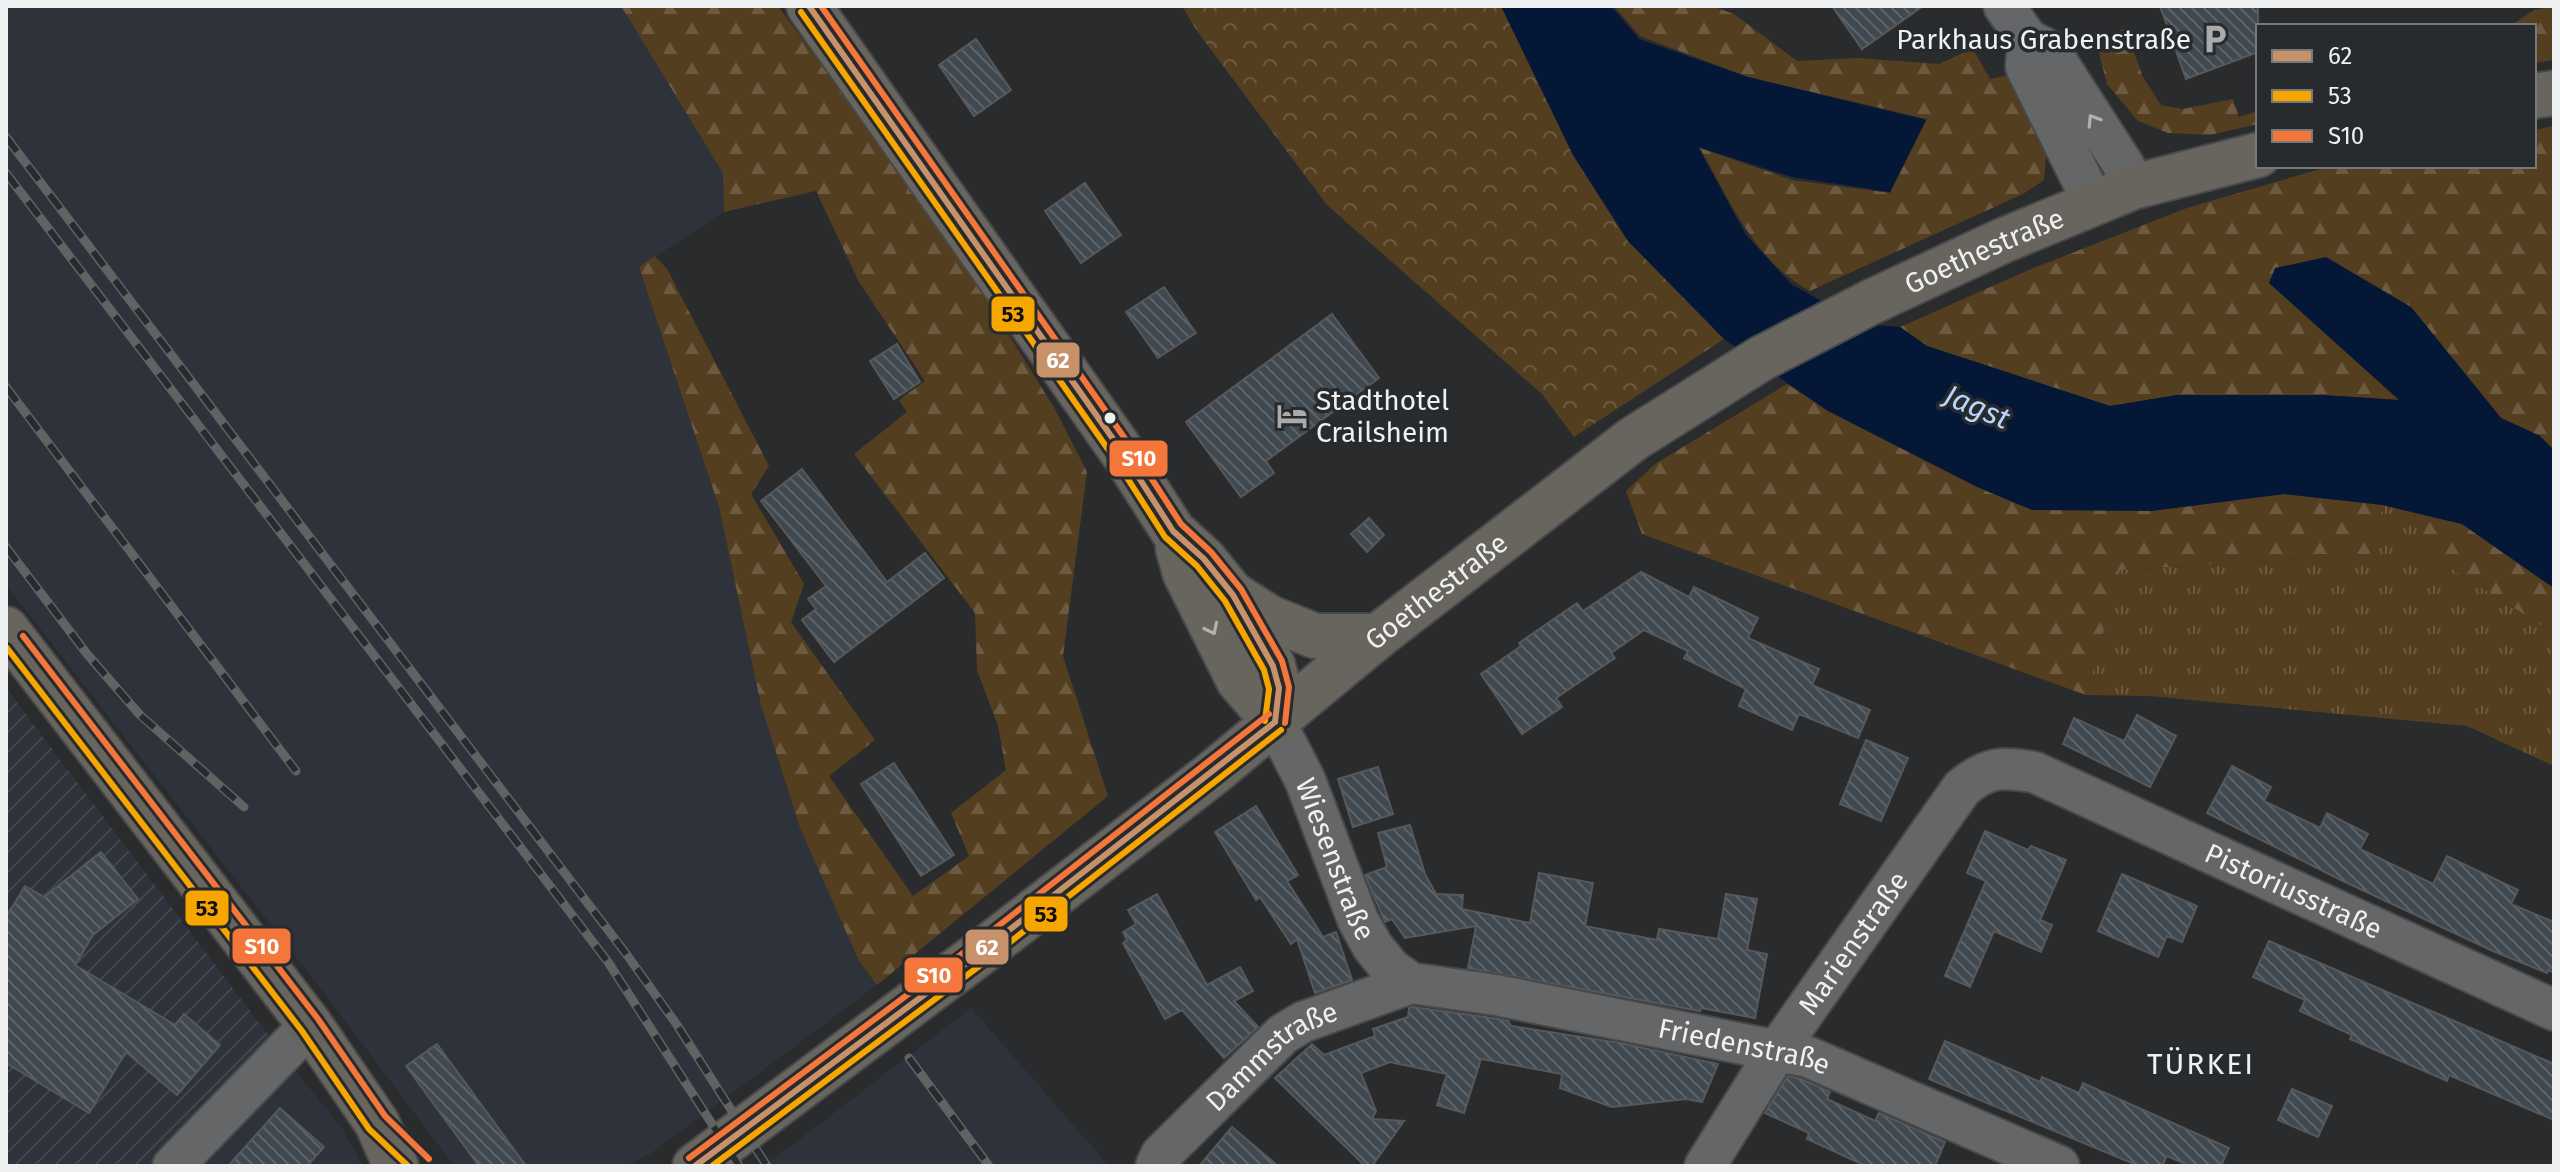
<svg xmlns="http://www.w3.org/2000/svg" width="2560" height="1172" font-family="'Fira Sans',sans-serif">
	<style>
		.built { fill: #2e333b }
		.industrial { fill: url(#industrial-furrows) }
		.grass { fill: url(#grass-tufts) }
		.forest { fill: url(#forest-firs) }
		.park { fill: url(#park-crowns) }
		.water { fill: #041736 }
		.building { fill: url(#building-back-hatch); stroke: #57585a; stroke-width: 2 }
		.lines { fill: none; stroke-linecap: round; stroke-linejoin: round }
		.minor-casing { stroke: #474849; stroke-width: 44 }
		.major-casing { stroke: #474849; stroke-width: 48 }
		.minor { stroke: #656668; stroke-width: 40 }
		.major { stroke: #68655e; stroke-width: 44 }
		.rail-casing { stroke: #606264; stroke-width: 9 }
		.rail { stroke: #282b2e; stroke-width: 6; stroke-dasharray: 18; stroke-linecap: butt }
		.bus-1-casing { stroke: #282b2e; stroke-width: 12 }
		.bus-2-casing { stroke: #282b2e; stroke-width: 12 }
		.bus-3-casing { stroke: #282b2e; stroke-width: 12 }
		.bus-1 { stroke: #c7916a; stroke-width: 6 }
		.bus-2 { stroke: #f7a600; stroke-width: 6 }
		.bus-3 { stroke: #f5763a; stroke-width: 6 }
		.oneway { stroke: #b0b2b4 }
		.oneway2 { stroke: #b2b1af }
		.bus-dot { fill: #eef0f2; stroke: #282b2e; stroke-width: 3 }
		.labels { text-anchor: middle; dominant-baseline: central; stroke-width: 7; stroke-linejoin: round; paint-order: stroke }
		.poi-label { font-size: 28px; fill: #eef0f2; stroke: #282b2e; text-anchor: end }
		.street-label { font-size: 28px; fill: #eef0f2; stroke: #282b2e }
		.water-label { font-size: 30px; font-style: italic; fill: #b7d5fc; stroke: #282b2e }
		.neighbourhood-label { font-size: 30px; letter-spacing: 2px; fill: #eef0f2; stroke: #282b2e }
		.line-badge { stroke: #282b2e; stroke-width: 3 }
		.badge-label { font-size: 22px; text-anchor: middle; font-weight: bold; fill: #fff }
		.pale-badge-label { font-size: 22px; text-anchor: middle; font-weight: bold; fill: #111 }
	</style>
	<defs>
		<pattern id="industrial-furrows" width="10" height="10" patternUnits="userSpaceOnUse" patternTransform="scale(2)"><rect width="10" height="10" fill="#2e333b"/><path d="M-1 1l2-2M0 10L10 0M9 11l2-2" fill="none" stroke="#42474e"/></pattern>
		<pattern id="grass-tufts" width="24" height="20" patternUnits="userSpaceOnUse" patternTransform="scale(2)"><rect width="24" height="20" fill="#543e20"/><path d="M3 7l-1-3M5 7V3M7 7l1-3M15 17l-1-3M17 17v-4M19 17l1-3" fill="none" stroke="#6d5a41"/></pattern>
		<pattern id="forest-firs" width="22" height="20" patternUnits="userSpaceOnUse" patternTransform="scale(2)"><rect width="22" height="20" fill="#543e20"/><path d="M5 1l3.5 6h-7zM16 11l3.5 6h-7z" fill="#6d5a41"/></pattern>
		<pattern id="park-crowns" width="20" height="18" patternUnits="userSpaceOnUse" patternTransform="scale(2)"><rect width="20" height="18" fill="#543e20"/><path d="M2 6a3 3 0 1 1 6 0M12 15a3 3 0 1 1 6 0" fill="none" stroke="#6d5a41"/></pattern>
		<pattern id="building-back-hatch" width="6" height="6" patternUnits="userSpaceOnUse" patternTransform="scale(2)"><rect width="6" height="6" fill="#404850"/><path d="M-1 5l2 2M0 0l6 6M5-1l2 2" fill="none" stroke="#5c636a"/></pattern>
	</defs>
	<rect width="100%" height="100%" fill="#292b2d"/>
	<g class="built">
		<path d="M6,6H621L724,173V212L639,267L719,507L761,705L800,828L859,961L877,985L650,1154L625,1166H454L328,998L6,585Z"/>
		<path d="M971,1008L1109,1166H764L821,1123Z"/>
		<path d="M290,1064L342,1128L363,1166H176Z"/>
	</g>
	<path class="industrial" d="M6,688L290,1064L176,1166H6Z"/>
	<path class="grass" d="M2383,505L2414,513L2425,552L2554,633V766L2467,726L2149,696L2086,695L2120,570L2370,555Z"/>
	<g class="forest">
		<path d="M621,6H778L892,161L927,202L1056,411L1087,472L1063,656L1108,796L877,985L859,961L800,828L761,705L719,507L639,267L655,256L667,269L769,466L751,494L804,584L791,622L875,740L829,776L913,896L969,856L951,813L1006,770L998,726L977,670L975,613L854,454L907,412L899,400L925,381L859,282L816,191L724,212L723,173Z"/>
		<path d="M1614,6H1712L1734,14L1797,61L1860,58L1939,64L1986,42L1974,51L1990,79L2009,75L2047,147L2044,180L2023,194L1810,291C1755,262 1729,199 1700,148L1792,180L1890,193L1927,119L1748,77L1640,36Z"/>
		<path d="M2554,6V60L2534,63V26H2510L2534,10Z"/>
		<path d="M2125,28L2143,77L2161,105L2183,109L2233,99L2239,117L2258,111V124L2210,135L2168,133L2138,121L2107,84L2096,41Z"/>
		<path d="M2554,126V450L2540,436L2501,418L2411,307L2269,283L2401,400L2322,395H2177L2110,406L1927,346L1900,327L2031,269L2187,208L2324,168L2336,166H2534V130Z"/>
		<path d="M1787,384L1828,411L2151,511L2284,494L2383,505L2370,555L2120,570L2086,695L1642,534L1626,491L1655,464Z"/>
		<path d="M2414,513L2462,524L2554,588V633L2425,552Z"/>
	</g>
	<path class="park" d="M1182,6H1501L1573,155L1628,241L1724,339L1574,437L1542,394L1327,205L1197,31Z"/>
	<path class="water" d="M1501,6H1611L1639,39L1748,77L1926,120L1890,192L1792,177L1698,147L1746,235L1791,284L1862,324L1900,327L1927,346L2110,406L2177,395H2322L2399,400L2269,283L2275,268L2326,257L2411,307L2501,418L2540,436L2554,450V588L2462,524L2383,505L2284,494L2151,511L2032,510L1977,487L1828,411L1724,339L1628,241L1573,155Z"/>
	<g class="building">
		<path d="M1832,6H1923L1862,49Z"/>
		<path d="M2160,6H2258V52L2186,79Z"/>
		<path d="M976,39L1011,90L974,116L939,65Z"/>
		<path d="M1085,183L1121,235L1081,263L1045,211Z"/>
		<path d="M1164,287L1196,333L1158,358L1126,312Z"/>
		<path d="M1332,314L1379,378L1266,461L1274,473L1241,497L1186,422Z"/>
		<path d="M897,344L920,382L894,399L870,361Z"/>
		<path d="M802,469L887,582L925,553L944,578L834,662L802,620L816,609L808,599L826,586L761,501Z"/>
		<path d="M1369,518L1384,535L1367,552L1351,534Z"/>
		<path d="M1641,572L1689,597L1694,587L1758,618L1748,638L1819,669L1812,685L1870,710L1858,738L1799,714L1792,730L1739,706L1746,689L1684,658L1688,651L1644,630L1611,653L1615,658L1556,698L1562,707L1522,734L1481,674L1521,646L1519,643L1577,603L1583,611Z"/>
		<path d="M2137,715L2176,736L2150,787L2063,744L2074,718L2124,741Z"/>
		<path d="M1866,740L1908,758L1881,821L1840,804Z"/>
		<path d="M894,763L954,855L921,876L861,784Z"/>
		<path d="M2232,766L2271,787L2264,801L2320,828L2327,813L2368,834L2360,849L2433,884L2447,856L2518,890L2511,904L2554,922V973L2548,970L2547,973L2493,951L2343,881L2207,813Z"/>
		<path d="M1378,767L1393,814L1353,827L1338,779Z"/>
		<path d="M1256,806L1298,875L1287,881L1323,937L1336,932L1352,980L1315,993L1297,939L1291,944L1260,897L1256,900L1215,832Z"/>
		<path d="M1410,825L1425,874L1436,894L1463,895L1462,909L1530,923L1539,873L1593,883L1585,926L1657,940L1659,929L1718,939L1726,894L1757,899L1747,950L1767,954L1755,1018L1701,1008L1700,1011L1468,968L1476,926L1405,938L1392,919L1385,922L1365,875L1387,867L1378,833Z"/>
		<path d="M1985,831L2028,850L2031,846L2066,860L2040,920L2052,925L2041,952L1994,931L1970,987L1945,976L1986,881L1967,873Z"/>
		<path d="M101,852L138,899L93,935L75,965L175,1025L184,1014L220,1045L177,1095L126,1052L89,1113L6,1063V917L25,886L44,897Z"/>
		<path d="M2122,874L2197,906L2182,942L2167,936L2158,957L2098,931Z"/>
		<path d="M1157,894L1207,985L1240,967L1253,991L1234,1001L1258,1027L1224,1058L1182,1010L1165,1019L1123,943L1127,940L1123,932L1136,924L1128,910Z"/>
		<path d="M2269,941L2554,1064V1120L2449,1075L2447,1081L2350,1039L2352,1035L2300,1011L2305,1000L2253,977Z"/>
		<path d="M1413,1007L1492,1018L1508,1021L1511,1026L1620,1043L1718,1064L1702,1102L1686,1099L1612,1107L1560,1088L1562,1074L1481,1059L1464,1113L1437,1105L1447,1074L1390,1062L1361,1073L1376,1111L1372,1119L1404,1121L1372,1166H1365L1275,1078L1312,1044L1324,1055L1375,1036L1373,1029L1408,1017L1409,1008Z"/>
		<path d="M1945,1041L2040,1082L2042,1077L2079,1093L2083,1083L2229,1148L2221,1166H2190L2167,1156L2162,1166H2139L1929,1079Z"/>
		<path d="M437,1044L526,1166H479L406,1066Z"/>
		<path d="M1788,1076L1801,1079L1830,1092L1827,1099L1875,1121L1879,1113L1945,1142L1935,1166H1866L1807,1139L1809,1133L1765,1113Z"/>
		<path d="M2292,1089L2332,1106L2318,1137L2278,1120Z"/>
		<path d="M280,1108L324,1147L307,1166H228Z"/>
		<path d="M1232,1127L1278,1166H1199Z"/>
	</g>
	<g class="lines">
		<g class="minor-casing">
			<g id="minor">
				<path d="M2004,6L2028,40L2050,51L2124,166L2133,187"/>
				<path d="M2028,40L2026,67L2093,202"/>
				<path id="s1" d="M1275,722L1305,780L1358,920L1373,947L1391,969L1411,983L1496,995L1808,1057L2059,1166"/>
				<path d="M173,1166L310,1025"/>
				<path id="s2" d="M1156,1166L1161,1155L1283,1034L1303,1022L1411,983"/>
				<path id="s3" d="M1705,1166L1778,1049L1962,788C1989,766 2000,767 2034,772L2554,1010"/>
			</g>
		</g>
		<g class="major-casing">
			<g id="major">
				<path d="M809,6L1125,456L1173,531L1204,559L1233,595L1273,666L1279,688L1275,722"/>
				<path d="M2534,96L2554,93"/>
				<path d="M1178,548L1185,573L1239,681L1275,722"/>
				<path d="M1234,595L1270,618L1315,636H1378"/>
				<path d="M6,629L310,1025L377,1123L396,1166"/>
				<path id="s4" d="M695,1166L976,956L1213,773L1378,636L1633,439L1762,358L1871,302L2002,241L2133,187L2258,155"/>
			</g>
		</g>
		<use href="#minor" class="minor"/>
		<use href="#major" class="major"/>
		<g class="rail-casing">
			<g id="rail">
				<path d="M6,137L627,955L677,1025L767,1166"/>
				<path d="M6,173L608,962L739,1166"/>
				<path d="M6,387L296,771"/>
				<path d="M6,547L87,654L140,715L244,807"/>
				<path d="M909,1058L989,1166"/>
			</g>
		</g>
		<use href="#rail" class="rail"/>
		<g class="bus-1-casing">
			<g id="bus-1">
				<path d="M809,6L1125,456L1173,531L1204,559L1233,595L1273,666L1279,688L1275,722"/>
				<path d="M695,1166L976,956L1275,722"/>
			</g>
		</g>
		<g class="bus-2-casing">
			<g id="bus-2">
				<path d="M801,12L1117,462L1165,537L1197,566L1225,601L1264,670L1269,689L1265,721"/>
				<path d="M7,648L302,1031L369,1129L408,1166"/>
				<path d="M712,1166L982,964L1281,730"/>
			</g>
		</g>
		<g class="bus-3-casing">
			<g id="bus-3">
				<path d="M821,6L1133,450L1181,524L1211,552L1241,589L1282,661L1289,687L1285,723"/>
				<path d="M23,636L318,1019L385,1116L429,1159"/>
				<path d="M689,1158L970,948L1269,714"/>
			</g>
		</g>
		<use href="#bus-1" class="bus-1"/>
		<use href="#bus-2" class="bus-2"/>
		<use href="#bus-3" class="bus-3"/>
	</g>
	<defs><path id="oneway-chevron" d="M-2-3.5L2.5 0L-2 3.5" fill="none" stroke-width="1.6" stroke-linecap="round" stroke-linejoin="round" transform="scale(2)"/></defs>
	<use class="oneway" href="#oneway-chevron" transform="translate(2093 120) rotate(-122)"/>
	<use class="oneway2" href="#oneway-chevron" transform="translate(1212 629) rotate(64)"/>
	<defs>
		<g id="parking-bare" transform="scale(2.4)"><path d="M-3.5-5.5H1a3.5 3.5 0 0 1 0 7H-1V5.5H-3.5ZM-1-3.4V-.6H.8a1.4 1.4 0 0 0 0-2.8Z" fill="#a9abad" stroke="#282b2e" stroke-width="2.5" paint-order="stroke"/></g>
		<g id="hotel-bare" transform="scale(2.4)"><path d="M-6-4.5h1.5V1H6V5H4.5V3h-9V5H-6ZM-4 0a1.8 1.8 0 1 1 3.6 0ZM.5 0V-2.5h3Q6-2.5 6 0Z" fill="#a9abad" stroke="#282b2e" stroke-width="2.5" paint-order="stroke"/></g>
	</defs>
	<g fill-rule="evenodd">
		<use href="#parking-bare" x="2215" y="39"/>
		<use href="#hotel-bare" x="1292" y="416"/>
	</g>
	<circle class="bus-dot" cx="1110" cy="418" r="7"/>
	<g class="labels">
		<g class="poi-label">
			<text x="2191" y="39">Parkhaus Grabenstraße</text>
			<text x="1316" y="400" text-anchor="start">Stadthotel<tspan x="1316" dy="32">Crailsheim</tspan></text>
		</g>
		<g class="street-label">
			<text stroke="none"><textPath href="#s4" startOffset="1586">Goethestraße</textPath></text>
			<text stroke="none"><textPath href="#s4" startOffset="938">Goethestraße</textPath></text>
			<text stroke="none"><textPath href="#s1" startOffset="150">Wiesenstraße</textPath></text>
			<text stroke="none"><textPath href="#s3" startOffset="820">Pistoriusstraße</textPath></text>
			<text stroke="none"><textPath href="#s3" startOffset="268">Marienstraße</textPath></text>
			<text stroke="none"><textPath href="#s1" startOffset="638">Friedenstraße</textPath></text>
			<text stroke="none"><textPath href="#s2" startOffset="162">Dammstraße</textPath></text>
		</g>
		<g class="water-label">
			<text transform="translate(1977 407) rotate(23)">Jagst</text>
		</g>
		<g class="neighbourhood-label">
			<text x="2201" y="1064">TÜRKEI</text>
		</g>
	</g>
	<g class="line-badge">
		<rect x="990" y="295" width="46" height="38" rx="8" fill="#f7a600"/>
		<rect x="1035" y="341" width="46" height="38" rx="8" fill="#c7916a"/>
		<rect x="1108" y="439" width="61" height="39" rx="8" fill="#f5763a"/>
		<rect x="184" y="889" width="46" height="38" rx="8" fill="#f7a600"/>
		<rect x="1023" y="895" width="46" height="38" rx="8" fill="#f7a600"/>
		<rect x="231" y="927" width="61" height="38" rx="8" fill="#f5763a"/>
		<rect x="964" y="928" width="46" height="38" rx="8" fill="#c7916a"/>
		<rect x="903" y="956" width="61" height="38" rx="8" fill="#f5763a"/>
	</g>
	<g class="badge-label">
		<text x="1058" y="368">62</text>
		<text x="1139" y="466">S10</text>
		<text x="262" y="954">S10</text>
		<text x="987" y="955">62</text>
		<text x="934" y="983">S10</text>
	</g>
	<g class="pale-badge-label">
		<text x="1013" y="322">53</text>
		<text x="207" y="916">53</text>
		<text x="1046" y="922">53</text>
	</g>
	<rect width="2560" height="1172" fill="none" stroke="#eef0f2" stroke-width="16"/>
	<rect x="2256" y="24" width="280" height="144" fill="#282b2e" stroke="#777a7c" stroke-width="2"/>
	<rect x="2272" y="50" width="40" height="12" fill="#c7916a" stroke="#777a7c" stroke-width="2"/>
	<text x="2328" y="64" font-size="24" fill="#eef0f2">62</text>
	<rect x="2272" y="90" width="40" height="12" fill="#f7a600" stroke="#777a7c" stroke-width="2"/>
	<text x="2328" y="104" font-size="24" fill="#eef0f2">53</text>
	<rect x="2272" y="130" width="40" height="12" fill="#f5763a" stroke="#777a7c" stroke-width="2"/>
	<text x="2328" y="144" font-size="24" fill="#eef0f2">S10</text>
</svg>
